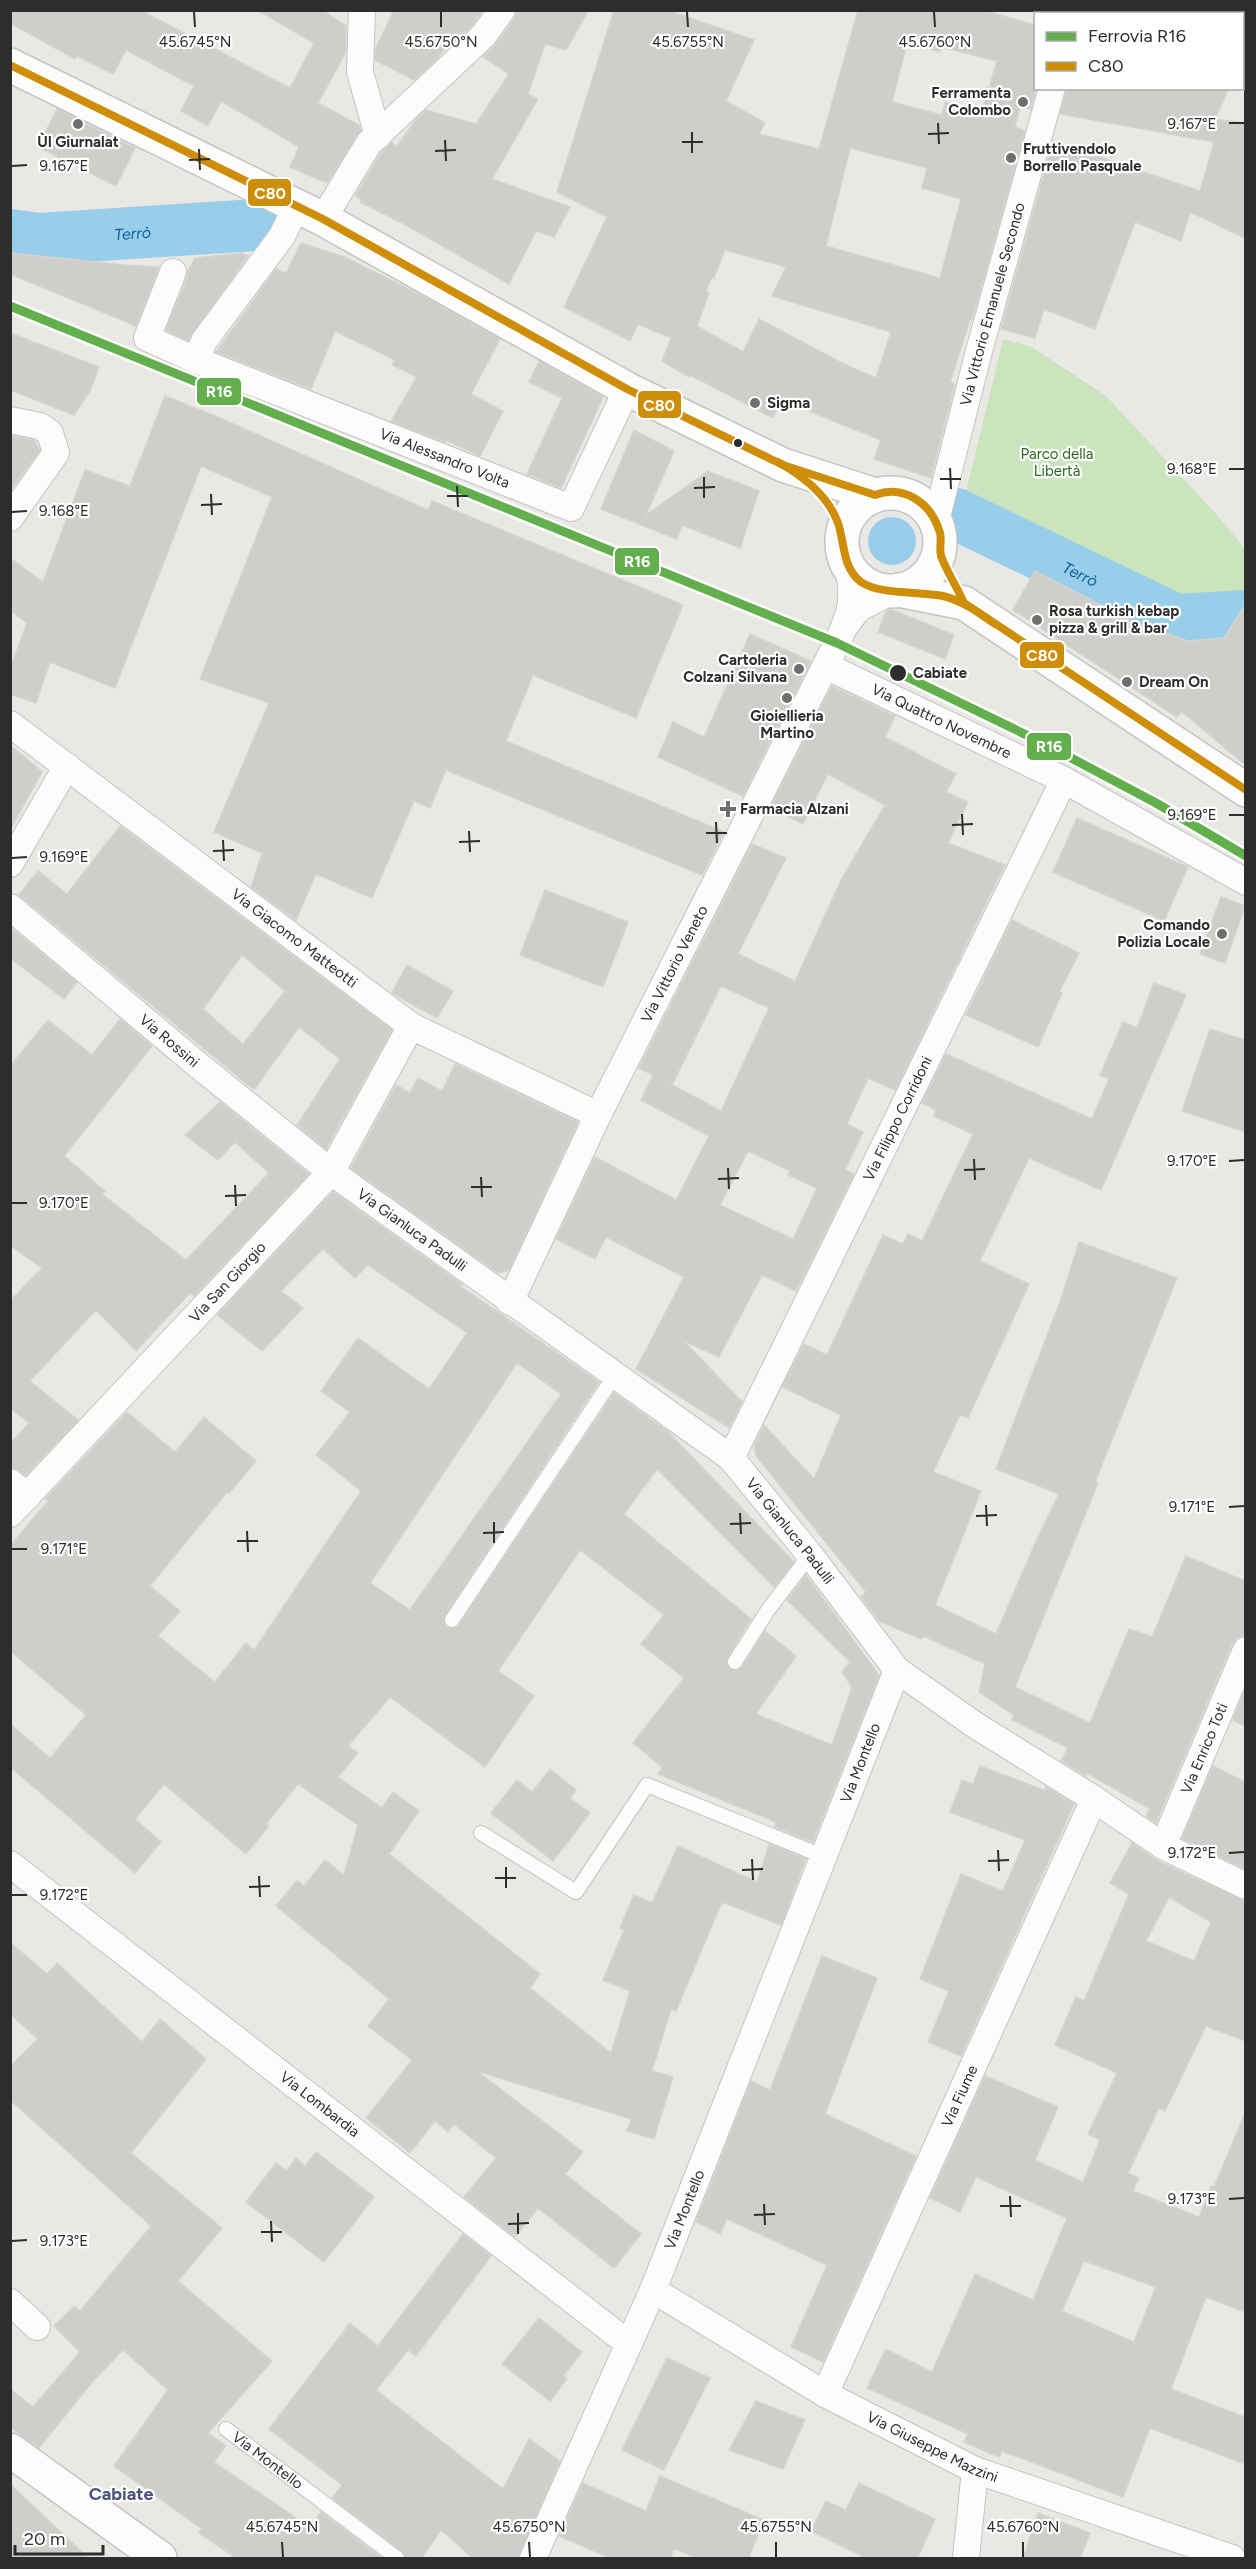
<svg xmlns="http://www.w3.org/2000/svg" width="1256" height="2569" font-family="Figtree,sans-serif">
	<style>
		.green { fill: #cae5be }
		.water { fill: #99ceea }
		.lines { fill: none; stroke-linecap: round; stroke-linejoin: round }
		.river { stroke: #99ceea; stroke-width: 52 }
		.building { fill: #cfceca; stroke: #d5d4d0; stroke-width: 1.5; fill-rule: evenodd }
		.lane-casing { stroke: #c4c4c4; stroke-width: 16 }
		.street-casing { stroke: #c4c4c4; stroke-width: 28 }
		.secondary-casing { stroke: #c4c4c4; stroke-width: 36 }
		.lane { stroke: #fcfcfb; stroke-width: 14 }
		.street { stroke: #fcfcfb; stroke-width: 26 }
		.secondary { stroke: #fcfcfb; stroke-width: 33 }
		.bus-1-casing { stroke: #fff; stroke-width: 12 }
		.bus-1 { stroke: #cf8e09; stroke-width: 8 }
		.rail-1-casing { stroke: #fff; stroke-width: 14 }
		.rail-1 { stroke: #63af4d; stroke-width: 9 }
		.ticks { fill: none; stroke: #2d2d2d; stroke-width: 2 }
		.poi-dot { fill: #6f6e6d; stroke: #fff; stroke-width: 2 }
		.bus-dot { fill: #2d2d2d; stroke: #fff; stroke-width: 2 }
		.labels { text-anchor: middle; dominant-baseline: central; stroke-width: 4.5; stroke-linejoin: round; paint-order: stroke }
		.poi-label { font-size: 15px; font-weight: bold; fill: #2d2d2d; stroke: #fff; text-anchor: start }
		.street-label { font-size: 15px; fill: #2d2d2d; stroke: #fff }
		.park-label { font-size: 15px; fill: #266a1d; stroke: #fff }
		.stop-label { font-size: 15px; font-weight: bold; fill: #2d2d2d; stroke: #fff; text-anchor: start }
		.water-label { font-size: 16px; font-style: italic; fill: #10619d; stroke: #fff }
		.quarter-label { font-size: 18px; font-weight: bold; fill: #4d527d; stroke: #fff }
		.ticks-label { font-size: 15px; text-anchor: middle; fill: #2d2d2d; stroke: #fff; stroke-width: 4.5; stroke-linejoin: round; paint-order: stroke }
		.line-badge { stroke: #fff; stroke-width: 2 }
		.badge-label { font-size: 16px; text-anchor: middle; font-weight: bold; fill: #fff }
	</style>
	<rect width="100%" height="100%" fill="#eae8e4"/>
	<path class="green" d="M1003,339L1032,347L1106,396L1219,517L1245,549V604C1161,622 1123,585 1053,551C1023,536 992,523 962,509Z"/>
	<circle class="water" cx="892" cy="541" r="24"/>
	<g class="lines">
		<g class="river">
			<path id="s1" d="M10,235L39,239L256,225"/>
			<path id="s2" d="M956,514L1176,620L1246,616"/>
		</g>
	</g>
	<g class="building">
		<path d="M10,10H140L290,88L314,43L257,10H322L346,26V52L318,103L359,125L361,130L327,183L290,167L299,147L221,101L208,126L181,111L194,86L126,50L113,74L77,56L75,59L10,23Z"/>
		<path d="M394,10H483L472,26L457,39L453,36L439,57L414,80L375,60L376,48Z"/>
		<path d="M517,10H589L566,50L545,44L528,94L538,99L492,179L570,207L554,237L536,231L509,284L404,224L360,202L361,199L355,196L381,153L391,142L397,146L415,121L426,110L476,124L509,74L483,57L495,45L514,19Z"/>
		<path d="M614,10H667L754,40L726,101L765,123L759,134L819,149L858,10H983L1035,25L1036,88L1031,109L1020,107L1015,127L1025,131L972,320H970L950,382L955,384L931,478L874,459L881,440L781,400L773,418L690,375L689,377L662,361L671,338L638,324L630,341L564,307L607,217L557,192ZM907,43L940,52L942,47L997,61L989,88H987L983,113L945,102L942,115L892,102ZM850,148L927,168L922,188L961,199L940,278L826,246ZM725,250L786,267L772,296L891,332L876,378L844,364L759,319L743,352L697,326L709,293L706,291L712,277L714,278Z"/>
		<path d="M1067,88H1229L1215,119L1245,123V238L1190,212L1181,241L1135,222L1095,329L1044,309L1035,338L1001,329L1053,141L1200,191L1214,142L1060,114Z"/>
		<path d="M57,109L135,148L116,186L38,147Z"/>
		<path d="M301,243L345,257L428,299L500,339L471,394L503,411L480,456L446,440L445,442L391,421L417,377L392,365L395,360L335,331L311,389L216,352L276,269L286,273Z"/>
		<path d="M10,253L124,265L159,267L136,326L10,274Z"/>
		<path d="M242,253L248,256L188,340L166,330L187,278L188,270L195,258Z"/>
		<path d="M10,333L99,367L90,391L74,415L10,390Z"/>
		<path d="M539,361L603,397L561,488L527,474L562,398L529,382Z"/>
		<path d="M165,396L220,418L428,510L432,501L683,605L636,718L533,675L506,741L724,832L702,875L446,770L430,808L414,801L372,898L316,874L296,920L251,887L262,853L214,832L269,703L200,679L272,497L201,466L115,688L50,662L36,703L10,694V669L27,623L10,610V558L43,582L85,470L130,486Z"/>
		<path d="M634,430L674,451L646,515L708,471L759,491L740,548L682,525L677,539L601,509Z"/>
		<path d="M10,435L34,440L40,450L10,491Z"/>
		<path d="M1035,571L1133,622L1188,641L1224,638L1245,605V765L1181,711L1177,717L1013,610Z"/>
		<path d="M890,609L954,635L945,659L878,632L886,611Z"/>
		<path d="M750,634L811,661L743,796L658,757L673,722L704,737Z"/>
		<path d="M832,686L895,716L885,737L956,774L946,792L968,802L948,843L1005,865L895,1090L868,1078L847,1124L863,1132L845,1170L854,1174L796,1291L762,1275L719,1357L684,1341L742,1402L729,1428L636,1369L684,1277L606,1237L595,1259L556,1239L595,1157L676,1200L709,1136L641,1100L653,1075L639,1068L752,844L786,858L738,954L795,981L841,880L885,805L828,774L803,824L770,808ZM721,986L769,1008L721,1111L665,1081L672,1085ZM748,1151L790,1171L788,1175L817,1188L793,1239L720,1205Z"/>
		<path d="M10,745L42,772L10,830Z"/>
		<path d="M1077,818L1188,867L1164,921L1053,872Z"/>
		<path d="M120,826L392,1030L326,1149L297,1125L340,1059L299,1027L254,1090L19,895L38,871L67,894ZM242,955L285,991L243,1044L203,1009Z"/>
		<path d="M545,890L628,922L603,987L520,955Z"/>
		<path d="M1221,897L1245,906L1225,963L1200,954Z"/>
		<path d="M1012,920L1079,953L1059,992L1062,993L1038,1047L966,1015Z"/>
		<path d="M10,927L77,982L64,999L10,958Z"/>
		<path d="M407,965L453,991L437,1018L392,993Z"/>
		<path d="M1154,983L1186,995L1101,1190L1029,1158L980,1261L1029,1284L968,1418L960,1415L933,1472L981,1491L935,1605L996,1634L1037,1539L1059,1494L996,1469L1061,1299L1079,1242L1177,1278L1095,1482L1098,1483L1015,1687L1090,1723L1129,1629L1152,1637L1186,1556L1245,1581V1635L1237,1638L1232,1644L1156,1823L1146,1816L1150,1809L1087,1773L1086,1776L1061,1761L1068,1748L1012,1720L1014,1715L979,1692L985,1664L923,1636L922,1639L880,1622L861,1597L866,1592L756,1456L754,1446L764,1425L814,1479L841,1415L782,1387L804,1344L827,1355L883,1235L903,1244L908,1234L922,1241L973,1134L934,1116L936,1110L922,1103L946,1054L1092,1119L1109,1079L1100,1075L1123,1022L1137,1028Z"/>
		<path d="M120,1019L152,1046L64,1156L105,1191L102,1194L186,1260L269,1173L235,1142L218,1160L185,1135L220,1102L309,1174L194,1296L190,1293L136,1351L96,1310L30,1381L78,1420L26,1475L10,1467V1444L29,1423L10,1408V1301L42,1268L10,1245V1066L48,1020L92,1055Z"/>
		<path d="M1210,1029L1245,1040V1132L1182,1111Z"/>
		<path d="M455,1064L578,1122L509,1270L498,1273L351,1168L396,1085L410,1093L418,1078L442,1091Z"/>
		<path d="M333,1192L463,1285L460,1286L599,1382L445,1615L443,1620L447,1627L452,1629L459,1625L614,1393L667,1431L794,1562L774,1587L657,1469L624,1514L751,1619L727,1658L726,1662L730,1669L735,1671L742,1667L765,1631L796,1656L756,1714L832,1745L852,1687L842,1672L850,1662L787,1600L806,1575L879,1675L813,1842L775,1827L776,1822L658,1774L662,1767L633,1743L684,1678L641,1644L664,1615L580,1550L498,1671L534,1696L485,1767L390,1697L348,1746L358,1753L338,1777L382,1808L393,1792L419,1811L389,1854L540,1974L530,1988L611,2053L630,1991L603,1980L624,1930L620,1928L634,1895L652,1903L678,1846L757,1882L769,1844L806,1859L781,1925L722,1902L676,2011L671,2009L652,2071L673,2077L654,2139L627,2131L631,2119L477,2071L583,2152L565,2174L641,2234L614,2268L538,2208L515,2237L464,2197L496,2158L454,2124L448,2132L435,2121L410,2153L366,2118L412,2060L368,2026L389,1999L276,1906L297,1880L304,1886L325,1860L344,1875L358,1825L298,1784L266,1824L269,1826L246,1854L164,1784L135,1819L161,1842L135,1873L10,1767V1724L50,1758L86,1715L10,1651V1546L48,1501L45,1499L127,1412L175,1452L204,1417L256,1461L229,1493L227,1492L150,1586L180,1611L158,1636L215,1682L246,1643L254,1650L361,1491L316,1455L350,1412L321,1391L358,1338L429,1389L467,1333L368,1265L355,1278L323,1249L281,1291L303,1308L262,1351L217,1315ZM517,1363L561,1394L410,1610L370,1583Z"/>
		<path d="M1245,1690V1726L1233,1720Z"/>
		<path d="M980,1766L1044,1790L1046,1787L1074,1804L961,2056L928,2042L949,1991L920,1979L961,1874L1003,1891L1025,1840L950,1812L962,1780L973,1784Z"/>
		<path d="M1213,1766L1245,1782V1869L1182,1839Z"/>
		<path d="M550,1769L576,1790L570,1798L590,1813L553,1861L491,1813L517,1780L532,1792Z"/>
		<path d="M1132,1843L1156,1860L1245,1901V2041L1206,2026L1165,2111L1159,2108L1128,2173L1139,2178L1133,2191L1199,2217L1211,2186L1214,2187L1245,2113V2312L1206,2297L1171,2389L1245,2417V2464L1150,2428L1123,2497L1002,2451L999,2457L964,2442L968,2434L867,2388L886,2349L932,2372L975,2274L1033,2300L1067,2218L976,2177L960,2212L930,2198L985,2076L1058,2107L1035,2160L1083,2182L1100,2140L1088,2134L1117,2073L1055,2045L1076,1997L1084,2001L1129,1894L1110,1883ZM1169,1897L1211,1922L1194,1961L1146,1941ZM1084,2261L1156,2287L1134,2342L1062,2311Z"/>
		<path d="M10,1942L47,1974L57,1963L142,2042L160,2019L206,2059L131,2153L222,2228L178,2281L272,2361L208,2433L226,2446L214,2462L310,2527L321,2512L383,2559H237L199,2533L202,2529L114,2466L168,2390L123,2350L94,2380L39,2448L10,2427V2389L33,2407L80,2352L54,2326L74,2306L80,2311L151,2226L10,2100V2066L38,2039L10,2014Z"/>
		<path d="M822,1956L877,1978L825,2114L916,2156L823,2362L791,2347L827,2265L727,2219L720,2234L696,2222L751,2081L770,2090Z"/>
		<path d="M316,2152L374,2197L324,2262L246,2202L276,2163L287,2171L296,2158L305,2166Z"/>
		<path d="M463,2234L491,2256L416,2356L408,2350L376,2390L503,2489L529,2439L560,2461L518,2559H474L441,2530L421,2559H406L402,2551L332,2498L342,2485L269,2429L350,2323L378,2346Z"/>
		<path d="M539,2318L582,2352L563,2376L567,2379L550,2401L502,2364Z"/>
		<path d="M667,2358L710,2378L664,2470L622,2450Z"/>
		<path d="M756,2401L805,2420L783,2469L729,2450Z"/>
		<path d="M660,2476L764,2520L748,2559H699L674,2548L670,2559H612L559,2536L583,2483L646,2511Z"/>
		<path d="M859,2483L935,2519L917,2559H868L811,2531L826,2501L846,2510Z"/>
		<path d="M10,2484L89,2559H10Z"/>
		<path d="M1038,2513L1090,2533L1080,2559H1023Z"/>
	</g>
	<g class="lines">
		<g class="lane-casing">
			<g id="lane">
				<path d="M452,1620L615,1375"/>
				<path d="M735,1662L768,1610L810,1555"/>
				<path d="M481,1833L576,1892L647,1785L825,1857"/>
				<path id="s3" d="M226,2429L397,2558"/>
			</g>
		</g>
		<g class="street-casing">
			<g id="street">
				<path d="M362,10L360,72L378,136"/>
				<path d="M1096,10L1109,14"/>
				<path d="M1069,14L1070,10"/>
				<path d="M1242,44L1246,45"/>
				<path d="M323,219L369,143L483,36L502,10"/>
				<path id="s4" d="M173,272L147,338L196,360L571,508L627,389"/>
				<path d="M196,360L204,341L282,236L296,207"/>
				<path d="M10,420L40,426L50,433L56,453L10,518"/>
				<path id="s5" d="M936,521L979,351L1052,88"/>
				<path d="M846,625L858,609L890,592"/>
				<path id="s6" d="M826,666L1064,780L1246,882"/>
				<path id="s7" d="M10,724L411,1026L598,1115"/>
				<path d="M10,864L67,766"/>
				<path id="s8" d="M10,907L198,1065L331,1172L731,1458L810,1555L897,1670L975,1725L1094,1799L1163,1846L1246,1886"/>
				<path id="s9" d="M510,1302L598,1115L837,643C851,612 855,601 848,567"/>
				<path id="s10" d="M731,1458L1064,780"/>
				<path d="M10,1482L28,1496"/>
				<path id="s11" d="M10,1514L331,1172L411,1026"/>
				<path id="s12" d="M1163,1846L1246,1650"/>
				<path id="s13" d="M10,1864L629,2344"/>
				<path id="s14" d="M653,2290L825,2394L975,2470L1232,2558"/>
				<path d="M10,2302L37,2327"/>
				<path id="s15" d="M825,2394L1094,1799"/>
				<path id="s16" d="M533,2558L653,2290L897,1670"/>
				<path d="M966,2558L975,2470"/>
			</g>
		</g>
		<g class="secondary-casing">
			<g id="secondary">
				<path d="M10,65L323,219L627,389L783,465L875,495"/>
				<circle cx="891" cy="542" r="49"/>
				<path d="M899,590L964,603L1246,790"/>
				<path d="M10,2450L160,2558"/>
			</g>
		</g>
		<use href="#lane" class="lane"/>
		<use href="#street" class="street"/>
		<use href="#secondary" class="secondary"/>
		<g class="bus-1-casing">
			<g id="bus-1">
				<path d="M10,65L323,219L627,389L783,465L875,495C905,484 932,504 940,533C942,540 939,548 941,556C947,572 957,587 964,603L1246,790"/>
				<path d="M778,462C803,476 828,495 838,523C845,544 842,567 861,582C880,595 919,591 943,596C963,601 978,612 995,624"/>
			</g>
		</g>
		<use href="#bus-1" class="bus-1"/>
		<g class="rail-1-casing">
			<path id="rail-1" d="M10,306L837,643L1043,743L1156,803L1246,856"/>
		</g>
		<use href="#rail-1" class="rail-1"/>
	</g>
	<path class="ticks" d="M194,12L195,27M441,12V27M687,12L688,27M934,12L935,27M938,123L939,144M1229,123H1244M692,132V153M928,134L949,133M445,140L446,161M682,142H703M199,149L200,170M435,151L456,150M189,160L210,159M12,166L27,165M950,468L951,489M1229,469H1244M704,477V498M940,479H961M457,486L458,507M694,488L715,487M211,494L212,515M447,496H468M201,505L222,504M12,512L27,511M962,814L963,835M1229,815H1244M716,822L717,843M952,825L973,824M469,831L470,852M706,833H727M223,840L224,861M459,842L480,841M213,851L234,850M12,858L27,857M974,1159L975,1180M1229,1161L1244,1160M728,1168L729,1189M964,1170L985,1169M481,1177L482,1197M718,1179L739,1178M235,1185L236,1206M471,1187H492M225,1196L246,1195M12,1203H27M986,1505L987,1526M1229,1507L1244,1506M740,1513L741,1534M976,1516L997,1515M494,1522V1543M730,1524L751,1523M247,1531L248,1552M483,1533L504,1532M237,1541H258M12,1549H27M998,1850L999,1871M1229,1853L1244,1852M752,1859L753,1880M988,1861L1009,1860M506,1867V1888M742,1870L763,1869M259,1876L260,1897M495,1878H516M249,1887L270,1886M12,1895H27M1010,2196L1011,2217M1229,2199L1244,2198M764,2204L765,2225M1000,2206H1021M518,2213V2234M754,2215L775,2214M271,2221L272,2242M508,2224L529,2223M261,2232H282M12,2241L27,2240M282,2542L283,2557M529,2542L530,2557M776,2542V2557M1023,2542V2557"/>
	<g class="poi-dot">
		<circle cx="1023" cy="102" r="6"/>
		<circle cx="78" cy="124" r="6"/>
		<circle cx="1011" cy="158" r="6"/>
		<circle cx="755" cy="403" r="6"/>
		<circle cx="1037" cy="620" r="6"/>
		<circle cx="799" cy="669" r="6"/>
		<circle cx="1127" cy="682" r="6"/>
		<circle cx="787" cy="698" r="6"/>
		<path d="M725 800h6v6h6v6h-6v6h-6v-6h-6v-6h6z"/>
		<circle cx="1222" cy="934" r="6"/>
	</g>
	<g class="bus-dot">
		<circle cx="738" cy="443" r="5"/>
		<circle cx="898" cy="673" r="9"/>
	</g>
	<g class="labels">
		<g class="poi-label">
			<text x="1011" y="93" text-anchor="end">Ferramenta<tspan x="1011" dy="17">Colombo</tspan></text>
			<text x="78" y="142" text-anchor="middle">Ùl Giurnalat</text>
			<text x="1023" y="149">Fruttivendolo<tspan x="1023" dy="17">Borrello Pasquale</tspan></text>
			<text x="767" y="403">Sigma</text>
			<text x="1049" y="611">Rosa turkish kebap<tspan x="1049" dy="17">pizza &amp; grill &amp; bar</tspan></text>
			<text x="787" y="660" text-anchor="end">Cartoleria<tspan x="787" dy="17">Colzani Silvana</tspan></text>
			<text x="1139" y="682">Dream On</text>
			<text x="787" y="716" text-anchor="middle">Gioiellieria<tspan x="787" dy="17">Martino</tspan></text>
			<text x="740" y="809">Farmacia Alzani</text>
			<text x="1210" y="925" text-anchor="end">Comando<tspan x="1210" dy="17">Polizia Locale</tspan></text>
		</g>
		<g class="street-label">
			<text stroke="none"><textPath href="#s5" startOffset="224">Via Vittorio Emanuele Secondo</textPath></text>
			<text stroke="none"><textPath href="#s4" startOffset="392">Via Alessandro Volta</textPath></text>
			<text stroke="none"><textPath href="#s6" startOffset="128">Via Quattro Novembre</textPath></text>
			<text stroke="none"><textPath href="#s7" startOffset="356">Via Giacomo Matteotti</textPath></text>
			<text stroke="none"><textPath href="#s9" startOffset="376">Via Vittorio Veneto</textPath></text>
			<text stroke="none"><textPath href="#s8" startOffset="208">Via Rossini</textPath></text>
			<text stroke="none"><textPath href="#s10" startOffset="378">Via Filippo Corridoni</textPath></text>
			<text stroke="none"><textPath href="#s8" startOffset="516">Via Gianluca Padulli</textPath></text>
			<text stroke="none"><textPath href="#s11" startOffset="318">Via San Giorgio</textPath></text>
			<text stroke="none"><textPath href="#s8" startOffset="1002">Via Gianluca Padulli</textPath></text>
			<text stroke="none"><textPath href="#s12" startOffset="106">Via Enrico Toti</textPath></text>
			<text stroke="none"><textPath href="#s16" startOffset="860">Via Montello</textPath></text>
			<text stroke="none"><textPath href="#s15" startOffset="327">Via Fiume</textPath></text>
			<text stroke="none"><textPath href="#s13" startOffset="392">Via Lombardia</textPath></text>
			<text stroke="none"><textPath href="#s16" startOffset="380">Via Montello</textPath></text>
			<text stroke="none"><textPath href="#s14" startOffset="321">Via Giuseppe Mazzini</textPath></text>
			<text stroke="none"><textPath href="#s3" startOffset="52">Via Montello</textPath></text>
		</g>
		<g class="park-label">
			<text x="1057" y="454">Parco della<tspan x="1057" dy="17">Libertà</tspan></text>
		</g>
		<g class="stop-label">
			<text x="913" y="673">Cabiate</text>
		</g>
		<g class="water-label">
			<text stroke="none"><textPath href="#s1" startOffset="123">Terrò</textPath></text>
			<text stroke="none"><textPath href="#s2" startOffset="138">Terrò</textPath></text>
		</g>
		<g class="quarter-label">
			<text x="121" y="2494">Cabiate</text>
		</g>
	</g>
	<g class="ticks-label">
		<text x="195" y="47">45.6745°N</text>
		<text x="441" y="47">45.6750°N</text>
		<text x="688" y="47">45.6755°N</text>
		<text x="935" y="47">45.6760°N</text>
		<text x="1192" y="129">9.167°E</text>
		<text x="64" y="171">9.167°E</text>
		<text x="1192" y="474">9.168°E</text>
		<text x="64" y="516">9.168°E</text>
		<text x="1192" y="820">9.169°E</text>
		<text x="64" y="862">9.169°E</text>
		<text x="1192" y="1166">9.170°E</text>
		<text x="64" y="1208">9.170°E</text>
		<text x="1192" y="1512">9.171°E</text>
		<text x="64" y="1554">9.171°E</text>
		<text x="1192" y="1858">9.172°E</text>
		<text x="64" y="1900">9.172°E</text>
		<text x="1192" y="2204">9.173°E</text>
		<text x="64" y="2246">9.173°E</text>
		<text x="282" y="2532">45.6745°N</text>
		<text x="529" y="2532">45.6750°N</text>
		<text x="776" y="2532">45.6755°N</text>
		<text x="1023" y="2532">45.6760°N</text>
	</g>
	<g class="line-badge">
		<rect x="247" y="178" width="45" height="29" rx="6" fill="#cf8e09"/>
		<rect x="196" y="377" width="46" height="29" rx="6" fill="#63af4d"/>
		<rect x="637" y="390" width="45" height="29" rx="6" fill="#cf8e09"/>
		<rect x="614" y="547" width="46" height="29" rx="6" fill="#63af4d"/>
		<rect x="1019" y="641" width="46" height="28" rx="6" fill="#cf8e09"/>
		<rect x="1026" y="732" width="46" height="29" rx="6" fill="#63af4d"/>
	</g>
	<g class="badge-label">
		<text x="270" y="199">C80</text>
		<text x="219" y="397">R16</text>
		<text x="659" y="411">C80</text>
		<text x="637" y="567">R16</text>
		<text x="1042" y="661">C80</text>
		<text x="1049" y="752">R16</text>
	</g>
	<rect width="1256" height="2569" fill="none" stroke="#2d2d2d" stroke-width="24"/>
	<rect x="1034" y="12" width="210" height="78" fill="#ffffff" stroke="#ababab" stroke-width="1.5"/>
	<rect x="1046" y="32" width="30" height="9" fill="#63af4d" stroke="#ababab" stroke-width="1.5"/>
	<text x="1088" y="42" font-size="18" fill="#2d2d2d">Ferrovia R16</text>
	<rect x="1046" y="62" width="30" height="9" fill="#cf8e09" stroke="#ababab" stroke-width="1.5"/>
	<text x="1088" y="72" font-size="18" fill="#2d2d2d">C80</text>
	<path d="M15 2545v9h88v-9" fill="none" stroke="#2d2d2d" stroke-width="3"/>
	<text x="24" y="2545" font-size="18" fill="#2d2d2d" stroke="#ffffff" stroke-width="4.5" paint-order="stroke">20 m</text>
</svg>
